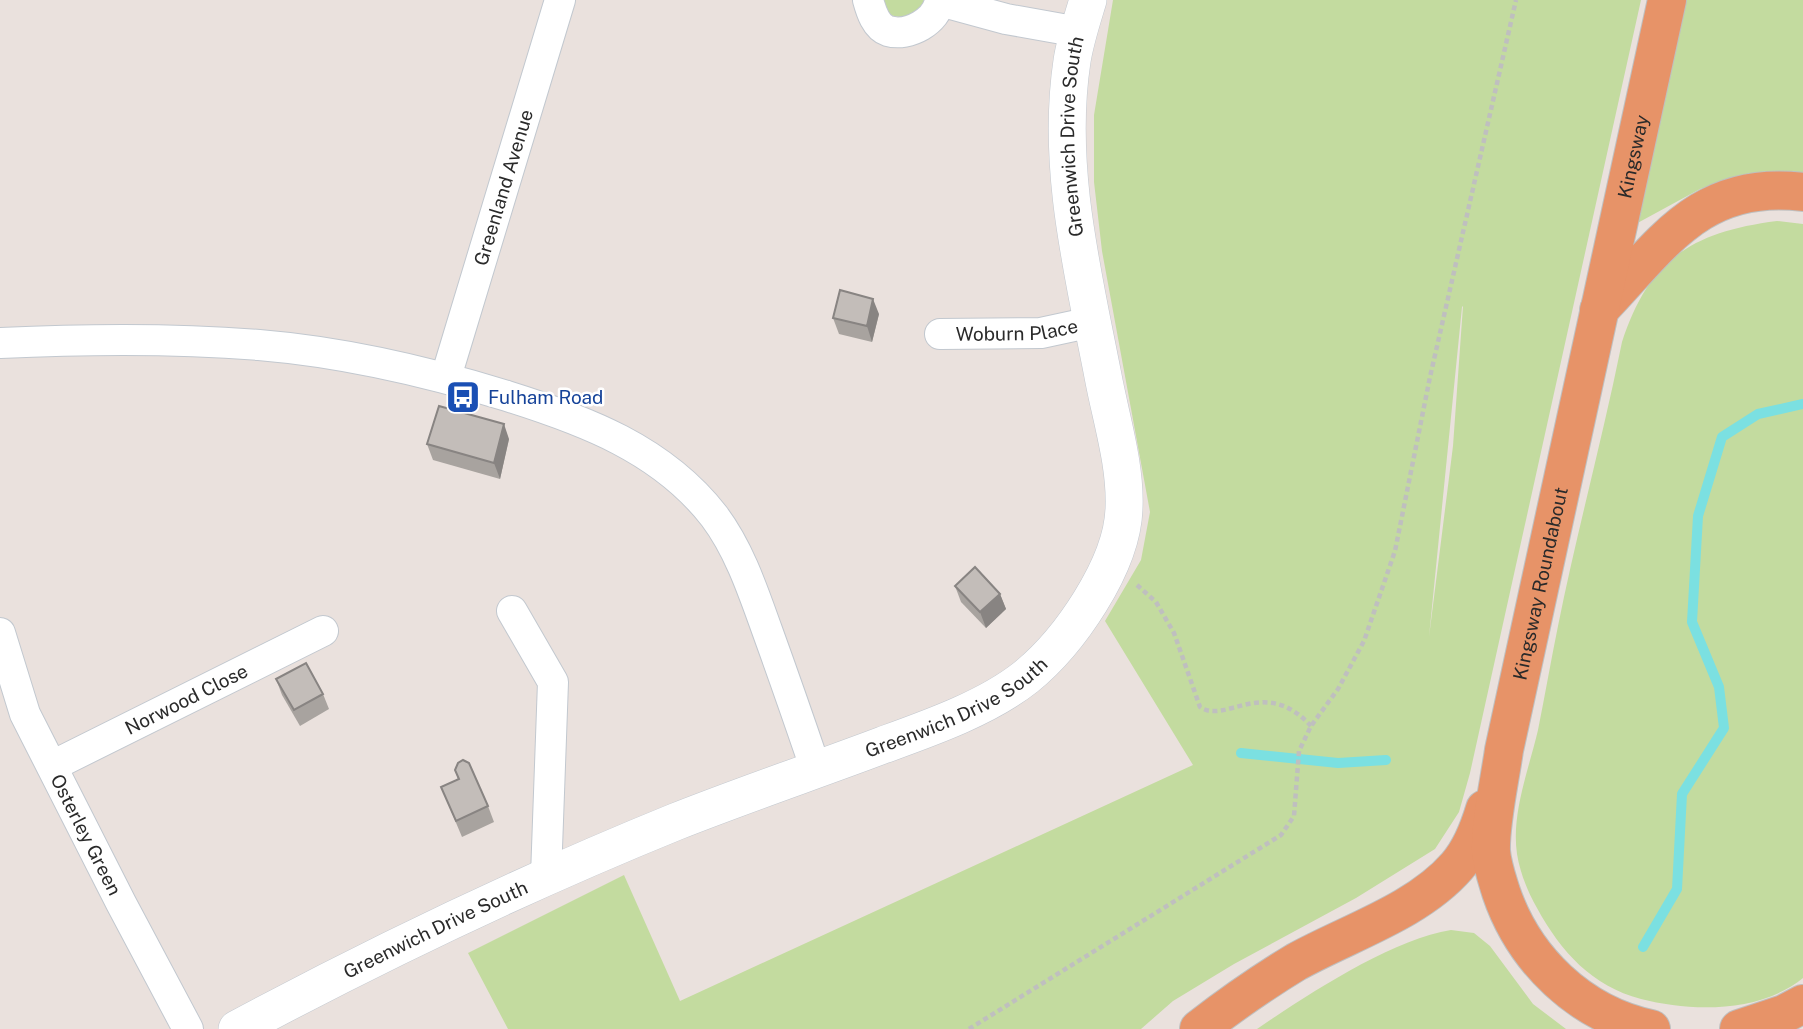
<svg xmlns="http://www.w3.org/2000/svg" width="1803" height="1029" font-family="'Public Sans',sans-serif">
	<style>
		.green { fill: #c3db9f; fill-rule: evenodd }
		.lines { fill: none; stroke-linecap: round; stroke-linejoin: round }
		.stream { stroke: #7be0e1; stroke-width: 10 }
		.minor-casing { stroke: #c2c8cf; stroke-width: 32 }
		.tertiary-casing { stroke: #c2c8cf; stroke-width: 38 }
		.trunk-casing { stroke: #bfbfbf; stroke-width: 40 }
		.path { stroke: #bfbfbf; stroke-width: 4.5; stroke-dasharray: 5 3.5; stroke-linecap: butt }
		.minor { stroke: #fff; stroke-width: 30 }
		.tertiary { stroke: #fff; stroke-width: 37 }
		.trunk { stroke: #e79368; stroke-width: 38 }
		.wall { fill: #a8a39f }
		.shaded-wall { fill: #888482 }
		.building { fill: #c3bdb9; stroke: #888482; stroke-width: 2 }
		.labels { text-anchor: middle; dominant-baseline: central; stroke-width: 5; stroke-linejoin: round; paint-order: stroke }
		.street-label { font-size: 19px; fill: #2a2a2a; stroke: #fff }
		.transit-label { font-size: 19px; fill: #164399; stroke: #fff; text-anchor: start }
	</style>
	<rect width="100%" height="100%" fill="#eae1dd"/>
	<g class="green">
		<path d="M882,0H924L920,11L905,18L889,15Z"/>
		<path d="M1113,0H1641L1470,773L1459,812L1435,849L1356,898L1234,964L1173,1001L1141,1029H508L468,953L624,875L680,1001L1193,765L1105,621L1141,560L1150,512L1102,251L1094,182V115ZM1463,306L1453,446L1429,637L1462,307Z"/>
		<path d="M1683,0H1803V175L1727,181L1700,189L1632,226Z"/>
		<path d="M1777,221L1803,224V978C1760,1013 1692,1012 1641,999C1592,986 1561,952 1537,908C1528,892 1520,873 1517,854C1511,813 1529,769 1538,730C1545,695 1551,660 1558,626C1577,531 1603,437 1622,342C1649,259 1692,232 1777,221Z"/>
		<path d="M1451,930L1474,933L1490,946L1533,1004L1566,1029H1257C1307,995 1392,939 1451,930Z"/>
	</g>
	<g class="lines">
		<g class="stream">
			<path d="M1241,753L1338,763L1386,760"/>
			<path d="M1643,947L1677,889L1682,794L1724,728L1719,687L1692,622L1698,516L1722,437L1758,414L1803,404"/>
		</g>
		<g class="minor-casing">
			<g id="minor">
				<path d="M868,0C871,11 876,27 888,31C909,37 937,21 940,0"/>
				<path d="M940,1L1006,19L1079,32"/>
				<path id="s1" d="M940,334L1041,333L1092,322"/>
				<path d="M0,343C86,339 173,338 259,345C343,352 426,371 507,396C584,420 662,449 714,516C739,549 753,591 767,630C784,677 800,723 816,770"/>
				<path id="s2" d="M446,377L560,0"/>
				<path d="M512,611L553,682L546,876"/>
				<path id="s3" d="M0,633L25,714L121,903L188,1029"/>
				<path id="s4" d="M52,766L323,631"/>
			</g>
		</g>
		<g class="tertiary-casing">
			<g id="tertiary">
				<path id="s5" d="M237,1029C379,953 525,883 675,822C743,795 814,771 883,745C930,728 987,708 1026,677C1069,642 1122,566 1124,509C1126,465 1111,419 1103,376C1083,273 1056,167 1072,61C1075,41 1082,20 1088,0"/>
			</g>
		</g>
		<g class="trunk-casing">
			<g id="trunk">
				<path d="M1599,310C1662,245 1700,179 1803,192"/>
				<path d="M1199,1029C1230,1005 1263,982 1296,962C1348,933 1417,912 1457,866C1471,850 1479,829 1485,809"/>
				<path id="s6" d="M1651,1029C1580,1014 1524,960 1501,892C1497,879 1492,865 1491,851C1490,823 1500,779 1504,750L1667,0"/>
				<path d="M1739,1029L1784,1014L1803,1004"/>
			</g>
		</g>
		<g class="path">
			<path d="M1137,585L1156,602L1174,633L1200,707C1226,725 1264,675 1311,726"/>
			<path d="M969,1029L1281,835L1294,816L1299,751L1311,726L1338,689L1364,641L1395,551L1430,377L1516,0"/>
		</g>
		<use href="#minor" class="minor"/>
		<use href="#tertiary" class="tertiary"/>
		<use href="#trunk" class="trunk"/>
	</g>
	<g class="wall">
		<path d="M879,314L872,342L839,334L833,318Z"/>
		<path d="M509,439L500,479L433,460L427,444Z"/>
		<path d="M955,586L1000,594L1006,609L986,628L961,602Z"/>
		<path d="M276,679L323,694L329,709L300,726L282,695Z"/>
		<path d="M455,770L488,806L494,822L462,837L441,787L458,779Z"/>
	</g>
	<g class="shaded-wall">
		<path d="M873,299L879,314L872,342L867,326Z"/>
		<path d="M504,424L509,439L500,479L494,463Z"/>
		<path d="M1000,594L1006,609L986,628L980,612Z"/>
	</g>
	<g class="building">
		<path d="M840,290L873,299L867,326L833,318Z"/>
		<path d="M439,406L504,424L494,463L427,444Z"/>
		<path d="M975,567L1000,594L980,612L955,586Z"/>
		<path d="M306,663L323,694L294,710L276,679Z"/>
		<path d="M463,760L469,763L488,806L456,821L441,787L459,779L455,770L458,763Z"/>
	</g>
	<defs>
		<g id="bus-square" transform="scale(1.75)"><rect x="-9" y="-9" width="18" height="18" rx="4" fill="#1a4fb4" stroke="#fff"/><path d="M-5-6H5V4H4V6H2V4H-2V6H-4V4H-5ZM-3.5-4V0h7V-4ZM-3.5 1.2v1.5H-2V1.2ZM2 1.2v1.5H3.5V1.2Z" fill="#fff"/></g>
	</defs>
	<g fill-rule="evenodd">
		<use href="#bus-square" x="463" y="397"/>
	</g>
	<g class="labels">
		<g class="street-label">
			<text stroke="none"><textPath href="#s5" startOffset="1442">Greenwich Drive South</textPath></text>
			<text stroke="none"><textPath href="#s6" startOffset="964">Kingsway</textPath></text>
			<text stroke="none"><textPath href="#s2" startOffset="198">Greenland Avenue</textPath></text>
			<text stroke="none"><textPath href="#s1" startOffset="77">Woburn Place</textPath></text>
			<text stroke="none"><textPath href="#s6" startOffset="527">Kingsway Roundabout</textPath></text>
			<text stroke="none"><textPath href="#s4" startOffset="150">Norwood Close</textPath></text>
			<text stroke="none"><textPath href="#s5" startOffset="789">Greenwich Drive South</textPath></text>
			<text stroke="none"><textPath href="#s3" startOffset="220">Osterley Green</textPath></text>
			<text stroke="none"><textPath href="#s5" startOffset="222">Greenwich Drive South</textPath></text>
		</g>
		<g class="transit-label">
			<text x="488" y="397">Fulham Road</text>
		</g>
	</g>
</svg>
